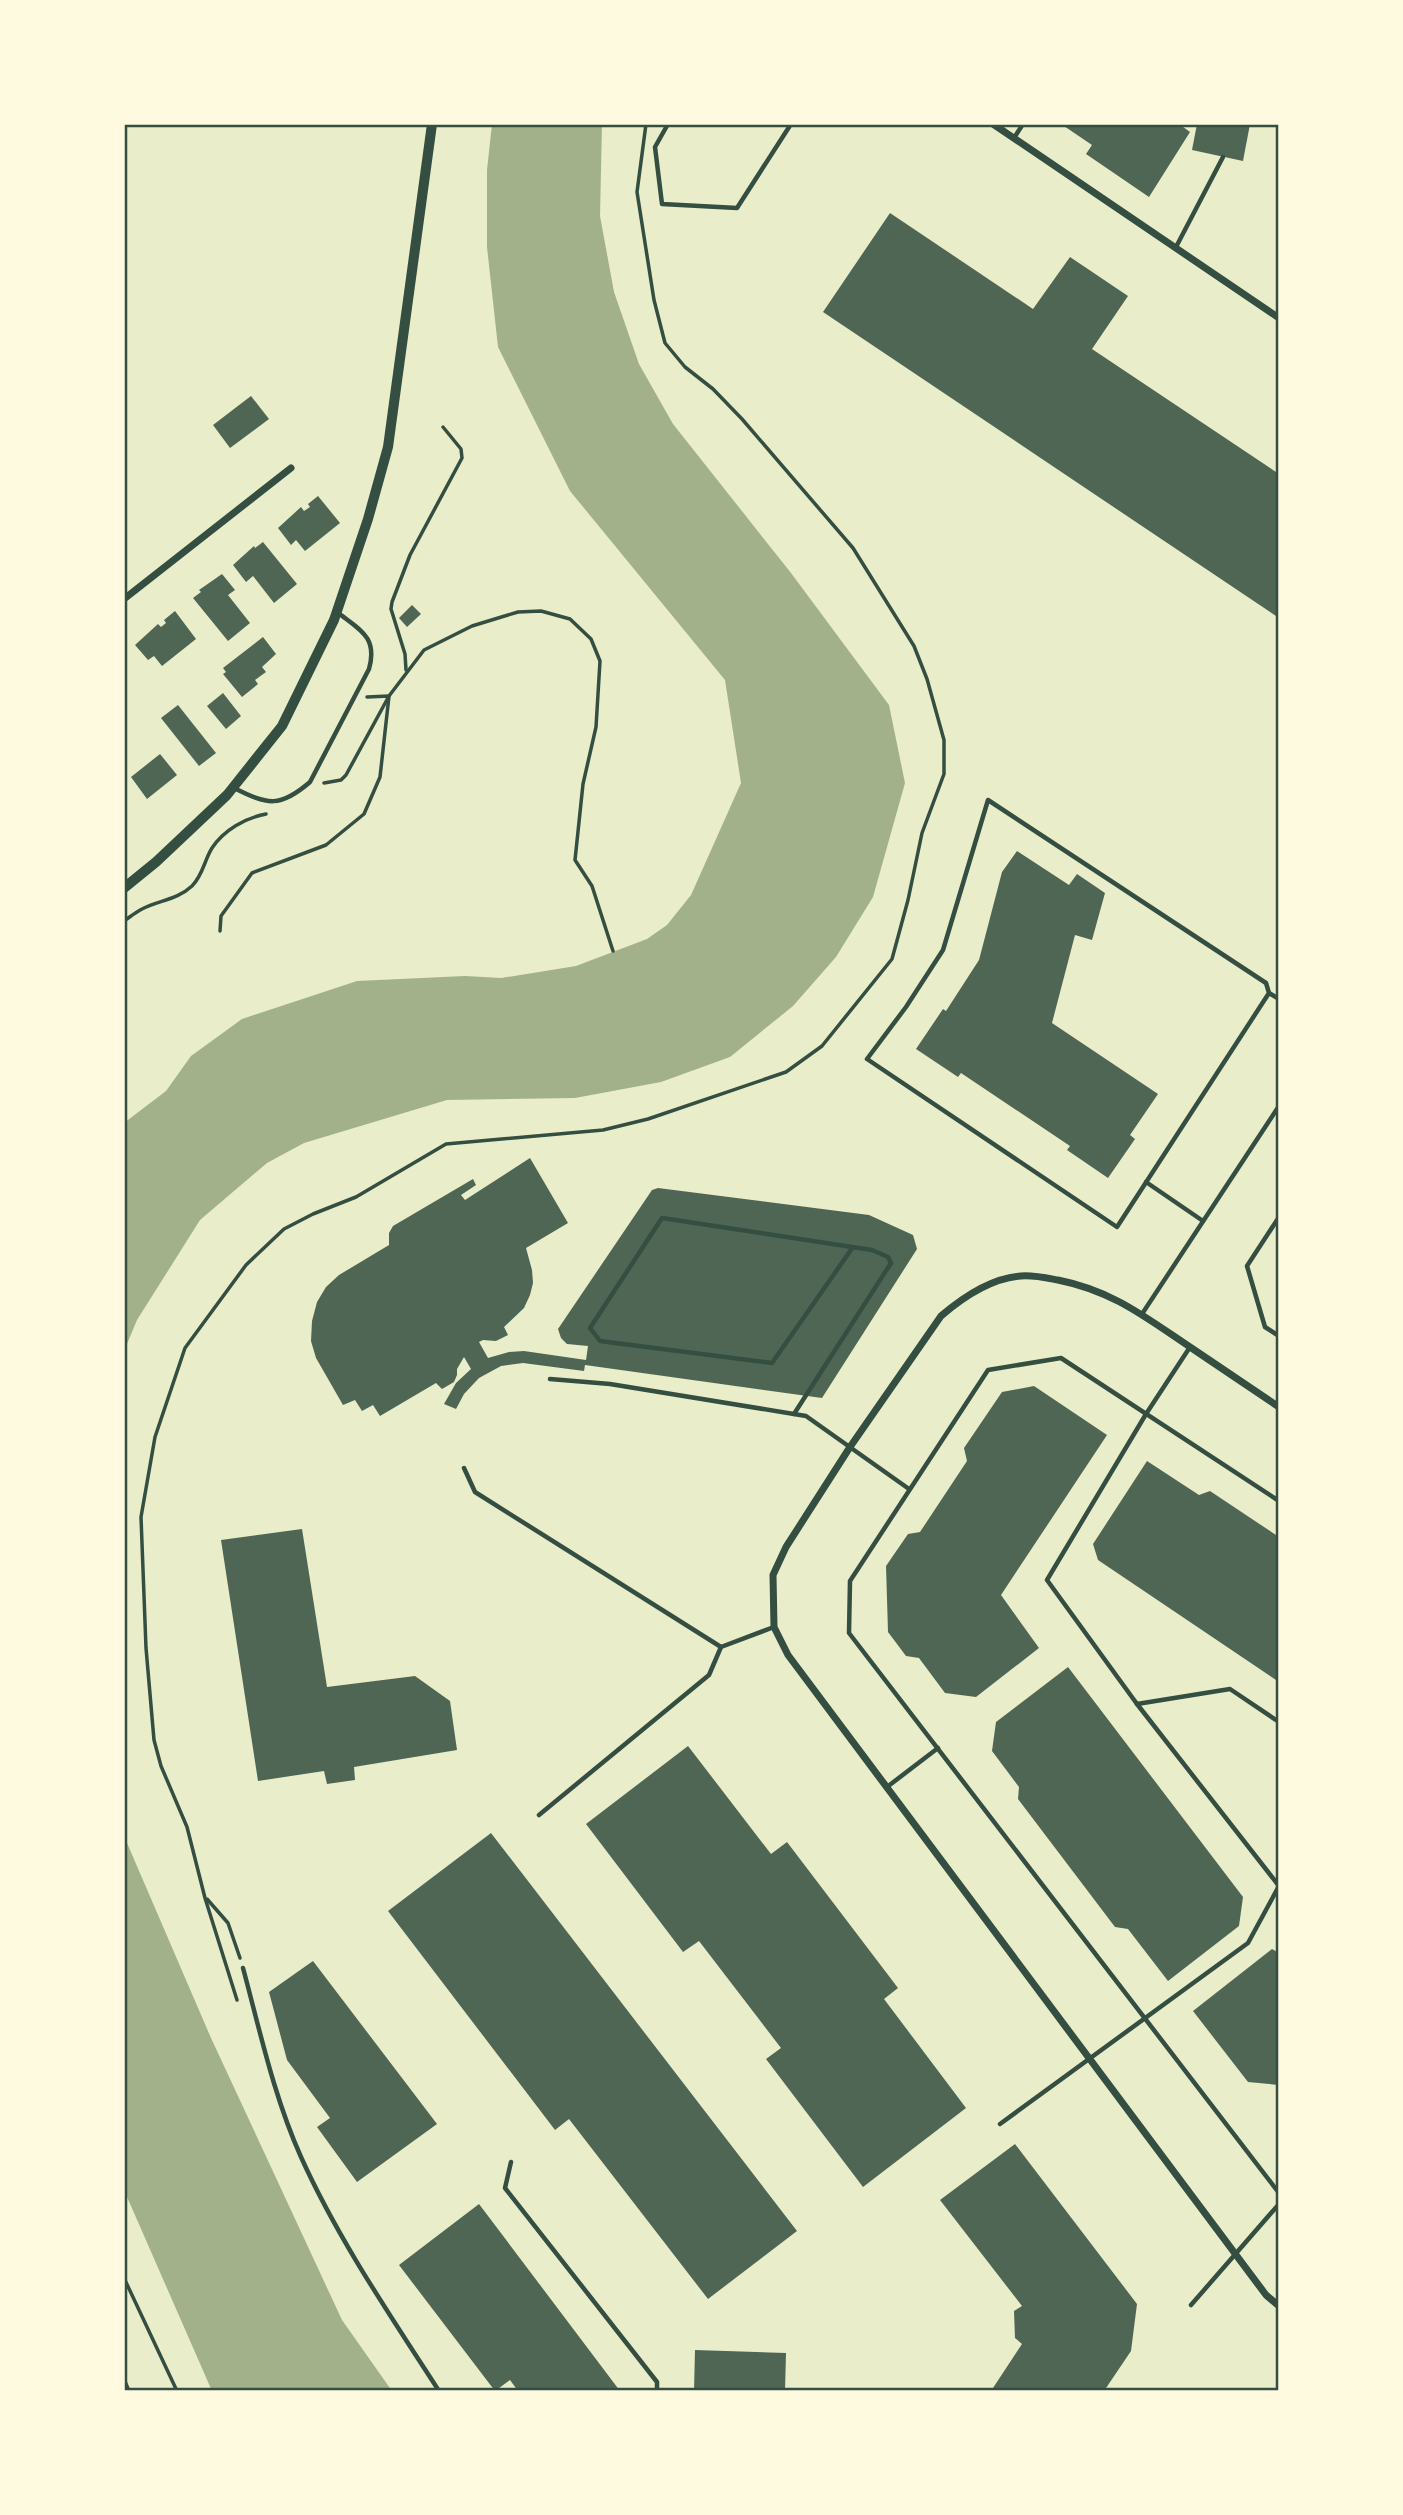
<svg xmlns="http://www.w3.org/2000/svg" width="1403" height="2515" font-family="Figtree,sans-serif">
	<style>
		.water { fill: #a3b18a }
		.building { fill: #4f6655 }
		.lines { fill: none; stroke-linecap: round; stroke-linejoin: round }
		.path { stroke: #344e41; stroke-width: 3.5 }
		.service { stroke: #344e41; stroke-width: 4.5 }
		.minor { stroke: #344e41; stroke-width: 7 }
		.tertiary { stroke: #344e41; stroke-width: 10 }
		.neatline { fill: none; stroke: #344e41; stroke-width: 2.5 }
	</style>
	<rect width="100%" height="100%" fill="#e9edc9"/>
	<g class="water">
		<path d="M492,124H602L600,216L614,292L639,364L673,424L791,573L889,705L905,783L873,897L836,957L793,1006L730,1057L661,1082L575,1098L447,1100L304,1143L267,1163L200,1220L137,1320L124,1351V1123L166,1091L191,1056L242,1019L357,981L465,976L501,978L576,966L647,939L667,925L691,895L741,783L725,680L570,491L498,347L487,247V170Z"/>
		<path d="M124,1836L211,2038L342,2320L392,2391H212L124,2190Z"/>
	</g>
	<g class="building">
		<path d="M1061,124H1179L1190,132L1149,197L1086,154L1092,145Z"/>
		<path d="M1197,124H1250L1243,161L1192,150Z"/>
		<path d="M890,213L1033,309L1070,257L1128,296L1092,349L1279,474V618L823,312Z"/>
		<path d="M251,396L269,419L230,448L213,425Z"/>
		<path d="M318,496L340,523L305,551L296,540L291,545L278,528L301,507L304,511L310,507L308,504Z"/>
		<path d="M263,542L297,584L274,603L253,576L246,582L233,565L254,546L255,548Z"/>
		<path d="M222,574L235,590L228,595L250,623L228,641L193,598L201,592L199,590Z"/>
		<path d="M412,605L421,614L407,627L399,618Z"/>
		<path d="M175,611L196,639L162,666L154,656L148,660L135,645L158,624L161,627L166,623L164,620Z"/>
		<path d="M263,637L276,654L262,667L266,672L255,680L258,684L242,697L223,674L226,672L223,668Z"/>
		<path d="M223,693L241,716L226,729L207,706Z"/>
		<path d="M178,705L216,753L199,766L161,718Z"/>
		<path d="M160,754L177,775L147,799L131,777Z"/>
		<path d="M1017,851L1069,885L1077,874L1105,893L1092,940L1075,935L1052,1023L1158,1094L1130,1135L1135,1139L1108,1178L1067,1150L1070,1146L961,1073L958,1077L916,1049L943,1009L946,1011L979,960L1002,872Z"/>
		<path d="M530,1158L568,1223L526,1248L532,1270L533,1283L530,1295L524,1308L504,1327L508,1335L496,1341L483,1340L479,1342L488,1358L509,1352L524,1351L586,1360L588,1346L567,1344L561,1338L558,1329L652,1190L658,1188L869,1215L913,1235L917,1249L822,1398L585,1365L584,1371L523,1363L501,1366L479,1378L464,1394L456,1409L444,1404L456,1383L471,1369L464,1357L457,1369V1375L454,1382L442,1389L436,1383L380,1416L373,1405L362,1411L355,1400L343,1405L316,1358L311,1341L312,1321L317,1302L326,1287L339,1275L389,1245V1233L393,1226L473,1179L476,1185L461,1195L465,1200Z"/>
		<path d="M1034,1386L1107,1435L1001,1595L1039,1648L976,1697L945,1693L919,1658L906,1656L888,1632L886,1566L908,1534L920,1532L967,1461L964,1448L1002,1392Z"/>
		<path d="M1147,1461L1199,1495L1210,1491L1279,1537V1682L1098,1560L1093,1544Z"/>
		<path d="M302,1529L327,1687L415,1676L450,1701L457,1750L354,1767L355,1780L327,1784L324,1771L258,1781L221,1540Z"/>
		<path d="M1068,1667L1243,1897L1239,1926L1168,1981L1128,1929L1115,1927L1018,1799L1019,1787L992,1751L996,1722Z"/>
		<path d="M688,1746L771,1854L787,1842L898,1988L884,1999L966,2108L863,2187L766,2059L781,2048L699,1941L683,1952L586,1824Z"/>
		<path d="M491,1833L797,2231L708,2299L569,2119L555,2130L388,1911Z"/>
		<path d="M1272,1949L1279,1953V2085L1248,2082L1193,2011Z"/>
		<path d="M313,1961L437,2124L357,2182L317,2127L330,2118L287,2060L269,1992Z"/>
		<path d="M1015,2144L1137,2304L1131,2351L1104,2391H991L1022,2344L1015,2338L1014,2311L1022,2306L940,2200Z"/>
		<path d="M479,2204L620,2391H518L510,2380L495,2391L399,2265Z"/>
		<path d="M695,2350L786,2353L785,2391H694Z"/>
	</g>
	<g class="lines">
		<g class="path">
			<path d="M406,670L405,654L391,609L392,602L410,555L462,458L461,449L443,427"/>
			<path d="M324,783L341,780L346,775L389,696L424,650L472,626L518,612L541,611L570,619L591,639L600,661L596,727L583,784L575,860L592,886L613,951"/>
			<path d="M124,921C130,917 136,912 142,909C159,900 177,900 192,886C203,875 204,861 212,848C224,830 245,818 266,814"/>
			<path d="M220,931L221,916L252,873L326,845L364,814L380,777L389,696L367,697"/>
			<path d="M207,1899L228,1923L240,1958"/>
			<path d="M237,2000L205,1898L187,1827L161,1766L154,1740L146,1648L141,1517L155,1437L185,1348L246,1265L284,1229L313,1214L356,1197L446,1144L603,1130L648,1119L786,1072L822,1046L892,959L908,900L922,833L944,774V740L927,679L914,646L853,548L742,419L713,389L685,367L665,343L654,300L637,192L646,124"/>
			<path d="M124,2278L177,2391"/>
			<path d="M124,2379L129,2391"/>
		</g>
		<g class="service">
			<path d="M668,124L655,147L662,204L737,208L791,124"/>
			<path d="M1014,138L1023,124"/>
			<path d="M1176,247L1223,157"/>
			<path d="M234,788C268,805 280,808 310,782L369,669C378,637 360,630 337,612"/>
			<path d="M1269,993L1117,1227L867,1059L906,1007L943,950L988,800L1266,983L1269,993L1279,999"/>
			<path d="M1146,1182L1203,1221"/>
			<path d="M1279,1217L1247,1266L1265,1327L1279,1336"/>
			<path d="M1142,1314L1279,1106"/>
			<path d="M1190,1347L1146,1414L1047,1580L1137,1704L1230,1689L1279,1722"/>
			<path d="M550,1379L610,1384L806,1416L909,1489"/>
			<path d="M794,1414L891,1263L888,1257L872,1250L662,1218L590,1328L600,1341L772,1363L853,1247"/>
			<path d="M464,1468L475,1492L721,1647"/>
			<path d="M1279,1501L1061,1358L988,1370L850,1581L849,1633L1279,2193"/>
			<path d="M887,1787L938,1748"/>
			<path d="M539,1815L709,1675L721,1647L774,1627"/>
			<path d="M243,1968C260,2031 274,2097 301,2157C338,2239 390,2315 439,2391"/>
			<path d="M1000,2124L1248,1943L1279,1886L1137,1704"/>
			<path d="M511,2162L505,2188L657,2382V2391"/>
			<path d="M1191,2305L1279,2204"/>
		</g>
		<g class="minor">
			<path d="M993,124L1279,318"/>
			<path d="M124,599L291,468"/>
			<path d="M1279,1407C1249,1387 1220,1367 1190,1347C1145,1317 1113,1291 1058,1280C1047,1278 1033,1275 1021,1276C992,1278 962,1298 941,1316L850,1447L786,1547L773,1575L774,1627L788,1655L1266,2295L1279,2306"/>
		</g>
		<path class="tertiary" d="M124,888L156,862L227,795L282,726L334,620L368,519L388,447L432,124"/>
	</g>
	<rect width="1403" height="2515" fill="none" stroke="#fefae0" stroke-width="252"/>
	<rect x="126" y="126" width="1151" height="2263" class="neatline"/>
</svg>
